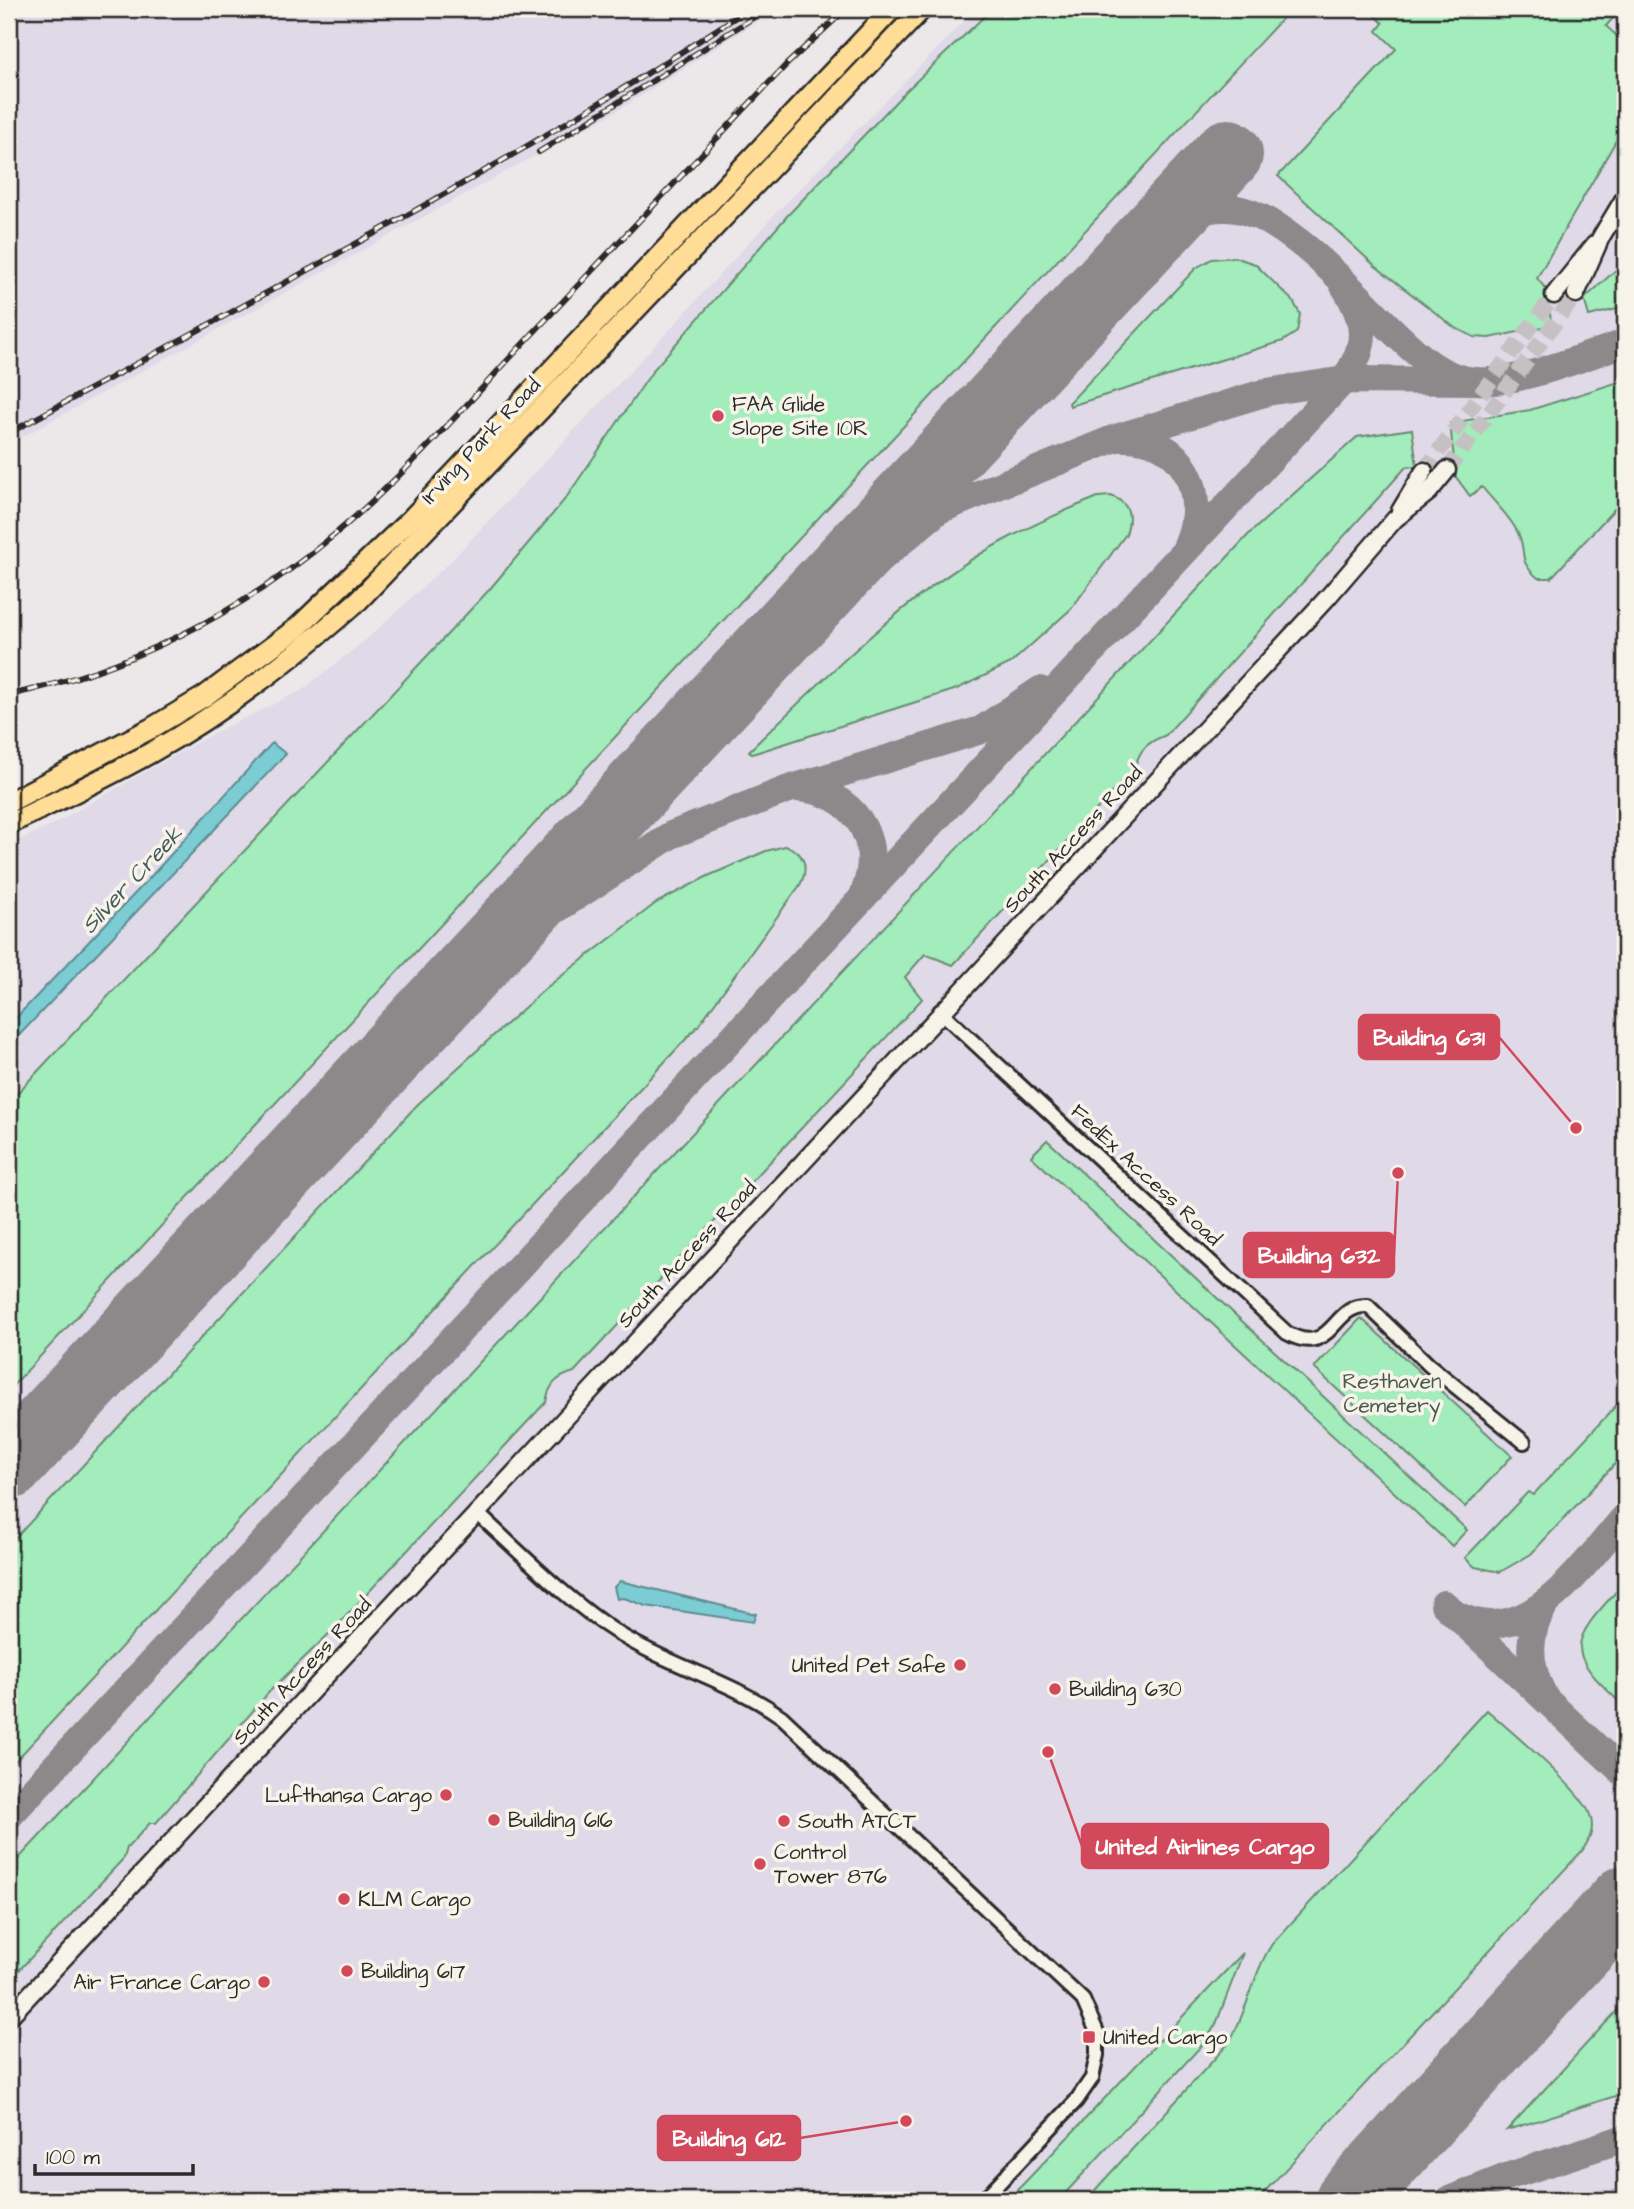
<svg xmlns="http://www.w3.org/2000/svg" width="1634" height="2209" font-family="'Architects Daughter',sans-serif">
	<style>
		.built { fill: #dfd9e8 }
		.green { fill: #a3ecbb; stroke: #678c73; stroke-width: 2 }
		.water { fill: #7bccd4; stroke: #5b8c90; stroke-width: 2 }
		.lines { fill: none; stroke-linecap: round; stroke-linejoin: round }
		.taxiway { stroke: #8c898a; stroke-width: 28 }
		.runway { stroke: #8c898a; stroke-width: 70 }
		.tertiary-tunnel { stroke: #c5c1c2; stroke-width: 16; stroke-dasharray: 16 8; stroke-linecap: butt }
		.minor-casing { stroke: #2b2b2b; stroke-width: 18 }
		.tertiary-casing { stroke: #2b2b2b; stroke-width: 21 }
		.primary-casing { stroke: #2b2b2b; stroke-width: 24 }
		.minor { stroke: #f7f3e8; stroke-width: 12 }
		.tertiary { stroke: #f7f3e8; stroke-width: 16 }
		.primary { stroke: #ffdd96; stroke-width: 19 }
		.rail-casing { stroke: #2b2b2b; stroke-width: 6 }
		.rail { stroke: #f7f3e8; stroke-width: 3.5; stroke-dasharray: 10; stroke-linecap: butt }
		.poi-dot { fill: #d1495b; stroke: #f7f3e8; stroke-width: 2.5 }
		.labels { text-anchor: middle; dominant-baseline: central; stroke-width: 7; stroke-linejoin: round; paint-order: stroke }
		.poi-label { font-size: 21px; fill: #2b2b2b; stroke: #f7f3e8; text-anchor: start }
		.street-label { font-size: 21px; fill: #2b2b2b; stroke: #f7f3e8 }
		.park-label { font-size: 21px; fill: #495b4f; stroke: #f7f3e8 }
		.water-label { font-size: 23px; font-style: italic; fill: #435b5e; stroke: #f7f3e8 }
		.leader { fill: none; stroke: #d1495b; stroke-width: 2.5 }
		.callout-dot { fill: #d1495b; stroke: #f7f3e8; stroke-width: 2.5 }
		.callout { fill: #d1495b; stroke: #d1495b; stroke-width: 2.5 }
		.callout-label { font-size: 23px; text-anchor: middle; font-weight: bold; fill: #fff }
	</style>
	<rect width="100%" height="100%" fill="#ece7e8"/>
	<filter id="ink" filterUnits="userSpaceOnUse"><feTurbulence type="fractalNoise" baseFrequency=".0143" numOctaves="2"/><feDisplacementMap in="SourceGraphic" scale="14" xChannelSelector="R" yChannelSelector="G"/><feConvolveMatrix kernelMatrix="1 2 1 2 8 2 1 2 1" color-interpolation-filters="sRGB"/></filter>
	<g filter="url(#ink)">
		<g class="built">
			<path d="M9,9H776L622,108L9,444Z"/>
			<path d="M976,9H1625V2200H9V845L52,825L214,733L301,691L367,639L448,564L663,337L774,215Z"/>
		</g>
		<g class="green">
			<path d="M903,9H911L575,363L570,359Z"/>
			<path d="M992,9H1291L9,1390V1102L489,590L566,498L654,369L788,215L906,91Z"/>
			<path d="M1368,9H1621L1606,26L1617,36L1623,31L1625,33V125L1537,278L1545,288L1552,325L1489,338L1474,337L1455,328L1374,265L1278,176L1396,49L1377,31L1383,23Z"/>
			<path d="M1625,253V307L1589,316L1584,299L1617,269Z"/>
			<path d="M1234,257L1255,264L1293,301L1300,314L1297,332L1283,341L1070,406L1069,403L1196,268L1212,259Z"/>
			<path d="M1625,380V509L1619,504L1551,578H1538C1516,559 1528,554 1518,533C1510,516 1493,501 1482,487L1470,496L1456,477L1450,423L1530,410Z"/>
			<path d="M547,393C458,485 372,586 270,664C189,726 99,770 9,816V809L178,721Z"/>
			<path d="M1412,429L1417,466L1406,467L1166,735C1148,742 1139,749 1135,768L953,965L925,954L905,977L922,999L574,1372C557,1377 549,1384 546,1402L336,1627L270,1691L156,1823H150L127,1848L124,1858L9,1981V1869L1250,533L1357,437Z"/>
			<path d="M1111,496C1130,503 1132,516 1126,534L1071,609L1011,663L957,689L752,754L749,751C827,676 905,595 1001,542C1032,525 1066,510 1098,497Z"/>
			<path d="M785,846C805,851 809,868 800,885L698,1026L9,1768V1545L417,1105L546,988L656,903L708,876L766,851Z"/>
			<path d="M1047,1140L1467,1530L1452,1546L1031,1156Z"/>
			<path d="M1361,1318L1512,1456L1465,1507L1314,1368Z"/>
			<path d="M1625,1396V1453L1531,1554L1500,1572L1475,1567L1465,1558L1528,1492L1533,1495Z"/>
			<path d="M1625,1582V1707C1561,1649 1569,1643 1625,1582Z"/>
			<path d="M1487,1710C1508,1729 1584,1792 1590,1815C1595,1829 1590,1839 1582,1851L1257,2200H1086L1228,2044C1248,2012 1252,1975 1272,1944Z"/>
			<path d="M1243,1953L1216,2024L1204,2043L1059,2200H1008Z"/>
			<path d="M1625,2002V2093L1507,2130Z"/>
		</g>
		<g class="water">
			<path d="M272,743L286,754L9,1046V1025L145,883Z"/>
			<path d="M620,1581L756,1614L753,1622L646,1606L624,1598L617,1599L614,1587Z"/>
		</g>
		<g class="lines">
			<g class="taxiway">
				<path d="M1157,231C1178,219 1202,207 1227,208C1282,209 1355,295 1395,333C1418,355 1442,379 1476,381C1517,385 1584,356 1625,343"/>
				<path d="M1121,438C1183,435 1210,493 1187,545"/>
				<path d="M705,717L799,627L939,510L1113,439L1267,392L1344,380L1474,381"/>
				<path d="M796,788C853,790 886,840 864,893"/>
				<path d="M364,1082L540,920L671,835L786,790L981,730L1040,690"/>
				<path d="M1444,1604L1625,1774"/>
				<path d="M1459,1616C1529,1651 1584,1562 1625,1517"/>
				<path d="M1543,1694C1527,1664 1527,1633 1545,1604"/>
				<path d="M9,1816L1344,380C1370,343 1366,320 1343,284"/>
				<path d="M1352,2200L1380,2167"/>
				<path d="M1449,2200L1509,2176L1625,2138"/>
			</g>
			<g class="runway">
				<path d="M9,1465L1228,154"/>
				<path d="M1350,2200L1625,1900"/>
			</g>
			<g class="tertiary-tunnel">
				<path d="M1447,470L1576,294"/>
				<path d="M1424,471L1554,295"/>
			</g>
			<g class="minor-casing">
				<g id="minor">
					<path d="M940,1011L1287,1333C1333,1359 1332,1303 1368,1306L1429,1365L1524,1442"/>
					<path d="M476,1512C522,1554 567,1601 619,1634C672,1667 730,1680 782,1717L1083,2000L1097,2032V2055L1092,2078L1076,2101L983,2200"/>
				</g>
			</g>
			<g class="tertiary-casing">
				<g id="tertiary">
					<path d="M1576,294L1601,237L1625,197"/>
					<path d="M1554,295L1595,244"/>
					<path d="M1400,511L1424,471"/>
					<path d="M9,2017L1327,598L1395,519L1429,492L1447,470"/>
				</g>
			</g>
			<g class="primary-casing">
				<g id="primary">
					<path d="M9,802L150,729L205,696L297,628L411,519L892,9"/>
					<path d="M9,824C57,801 106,778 152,752C227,710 295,656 359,600L922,9"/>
				</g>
			</g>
			<use href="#minor" class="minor"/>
			<use href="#tertiary" class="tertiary"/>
			<use href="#primary" class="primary"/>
			<g class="rail-casing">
				<g id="rail">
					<path d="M539,152L767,9"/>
					<path d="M9,433C258,297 510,166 748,9"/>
					<path d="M9,695C126,671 243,612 334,535C407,474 470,400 535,331C619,242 702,154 786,65L846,9"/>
				</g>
			</g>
			<use href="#rail" class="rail"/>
		</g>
	</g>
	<g class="poi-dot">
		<circle cx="718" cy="416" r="7"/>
		<circle cx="960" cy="1665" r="7"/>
		<circle cx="1055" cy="1689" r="7"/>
		<circle cx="446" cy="1795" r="7"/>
		<circle cx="494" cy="1820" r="7"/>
		<circle cx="784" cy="1821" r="7"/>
		<circle cx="760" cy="1864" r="7"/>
		<circle cx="344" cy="1899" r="7"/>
		<circle cx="347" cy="1971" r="7"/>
		<circle cx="264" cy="1982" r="7"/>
		<rect x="1082" y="2030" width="14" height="14" rx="3.5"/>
	</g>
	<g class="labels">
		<g class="poi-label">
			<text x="732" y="404">FAA Glide<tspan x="732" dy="24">Slope Site 10R</tspan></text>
			<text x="946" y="1665" text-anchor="end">United Pet Safe</text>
			<text x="1069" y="1689">Building 630</text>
			<text x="432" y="1795" text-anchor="end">Lufthansa Cargo</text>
			<text x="508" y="1820">Building 616</text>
			<text x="798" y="1821">South ATCT</text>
			<text x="774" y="1852">Control<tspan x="774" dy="24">Tower 876</tspan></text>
			<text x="358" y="1899">KLM Cargo</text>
			<text x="361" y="1971">Building 617</text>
			<text x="250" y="1982" text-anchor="end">Air France Cargo</text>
			<text x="1103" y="2037">United Cargo</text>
		</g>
		<g class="street-label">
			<text transform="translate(481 441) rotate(-47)">Irving Park Road</text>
			<text transform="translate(1073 839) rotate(-47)">South Access Road</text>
			<text transform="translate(1146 1175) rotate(43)">FedEx Access Road</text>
			<text transform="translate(687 1254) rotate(-47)">South Access Road</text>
			<text transform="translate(302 1671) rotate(-47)">South Access Road</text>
		</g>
		<g class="park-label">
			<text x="1392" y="1381">Resthaven<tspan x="1392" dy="24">Cemetery</tspan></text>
		</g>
		<g class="water-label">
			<text transform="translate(132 880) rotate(-47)">Silver Creek</text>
		</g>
	</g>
	<path class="leader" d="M1576 1128L1499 1037M1398 1173L1394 1255M1048 1752L1082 1846M906 2121L800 2138"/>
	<g class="callout-dot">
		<circle cx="1576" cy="1128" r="7"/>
		<circle cx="1398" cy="1173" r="7"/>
		<circle cx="1048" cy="1752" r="7"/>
		<circle cx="906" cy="2121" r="7"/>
	</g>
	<g class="callout">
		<rect x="1359" y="1015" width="140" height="44" rx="7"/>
		<rect x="1244" y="1233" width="150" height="44" rx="7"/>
		<rect x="1082" y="1824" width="246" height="44" rx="7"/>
		<rect x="658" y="2116" width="142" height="44" rx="7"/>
	</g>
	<g class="callout-label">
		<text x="1429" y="1045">Building 631</text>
		<text x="1319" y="1263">Building 632</text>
		<text x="1205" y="1854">United Airlines Cargo</text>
		<text x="729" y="2146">Building 612</text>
	</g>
	<rect width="1634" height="2209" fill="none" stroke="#f7f3e8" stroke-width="35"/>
	<rect x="18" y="18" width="1599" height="2174" fill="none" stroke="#2b2b2b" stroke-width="2.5" filter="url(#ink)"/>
	<path d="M35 2164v10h158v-10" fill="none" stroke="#2b2b2b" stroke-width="3.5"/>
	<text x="46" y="2164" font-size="21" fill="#2b2b2b" stroke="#f7f3e8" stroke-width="5" paint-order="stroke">100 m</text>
</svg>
